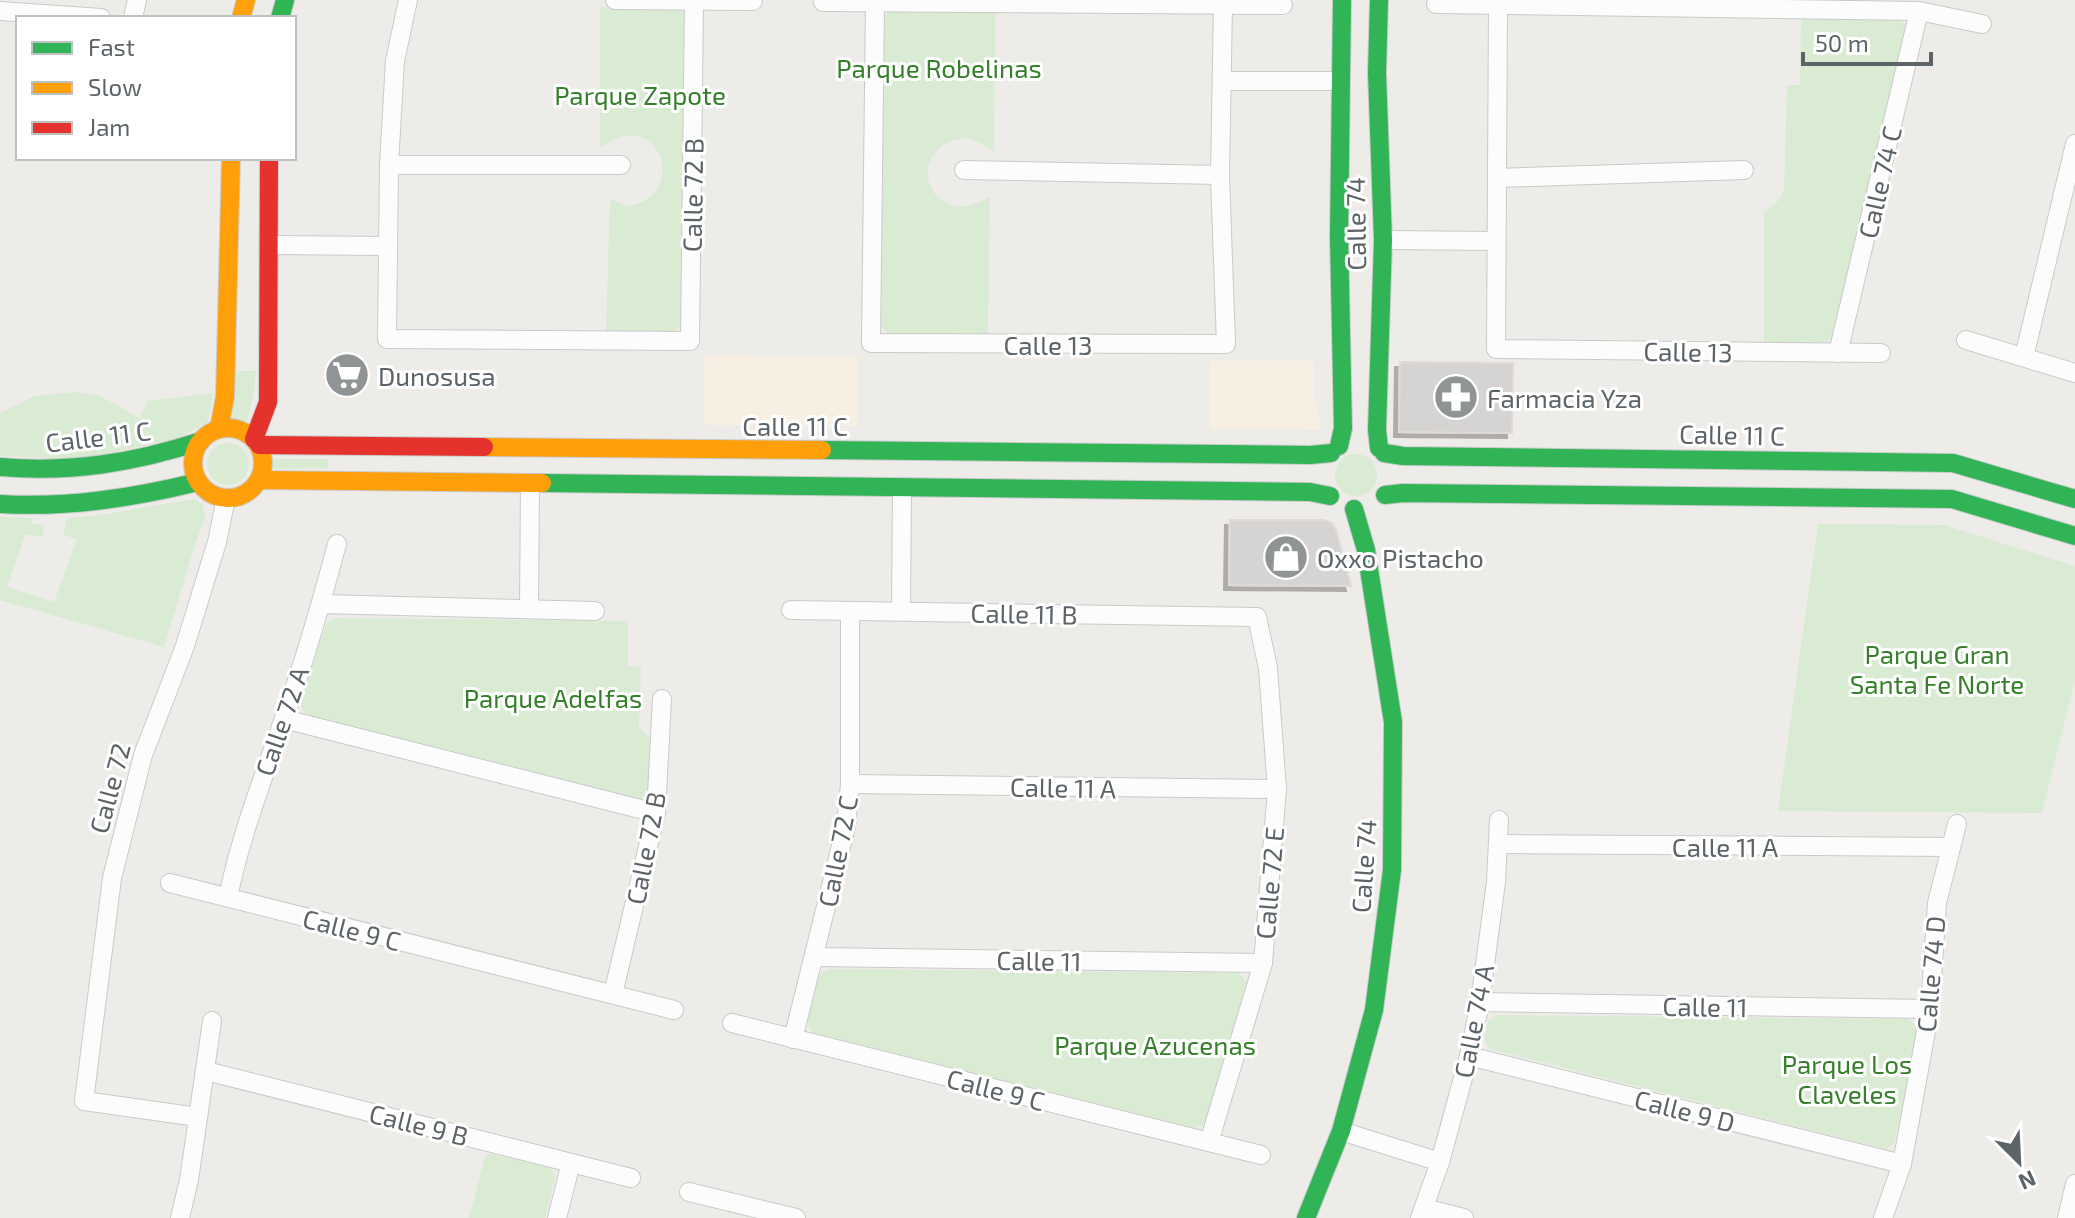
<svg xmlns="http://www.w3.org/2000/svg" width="2075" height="1218" font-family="'Exo 2',sans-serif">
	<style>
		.commercial { fill: #f7efe2 }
		.green { fill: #d9ebd2 }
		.building { fill: #d6d4d3; stroke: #dedbd8; stroke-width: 2; filter: url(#shadow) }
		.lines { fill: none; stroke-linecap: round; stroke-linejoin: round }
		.street-casing { stroke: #cacaca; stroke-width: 20 }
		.fast-casing { stroke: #cacbcb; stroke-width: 20 }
		.slow-casing { stroke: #cacbcb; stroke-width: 20 }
		.jam-casing { stroke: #cacbcb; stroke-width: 20 }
		.street { stroke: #fcfcfc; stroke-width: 18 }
		.fast { stroke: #30b455; stroke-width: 18 }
		.slow { stroke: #ff9f0a; stroke-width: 18 }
		.jam { stroke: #e5322d; stroke-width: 18 }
		.labels { text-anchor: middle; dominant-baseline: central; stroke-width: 6; stroke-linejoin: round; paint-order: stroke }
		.park-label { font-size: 26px; fill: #36802b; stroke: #fff }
		.street-label { font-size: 26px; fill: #5d6468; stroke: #fff }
		.poi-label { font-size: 26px; fill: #5d6468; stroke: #fff; text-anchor: start }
	</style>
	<defs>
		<filter id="shadow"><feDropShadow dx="-5" dy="5" stdDeviation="0" flood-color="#0004"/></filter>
	</defs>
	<rect width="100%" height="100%" fill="#eeece9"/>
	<g class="commercial">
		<path d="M705,355L858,357L857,426L704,425Z"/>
		<path d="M1210,361H1314V400L1322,430L1210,429Z"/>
	</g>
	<g class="green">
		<path d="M600,7H676L684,13L681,325L674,332L606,331L610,199L627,206C692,197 659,102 600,148Z"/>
		<path d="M891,10H995L994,152C979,140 967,134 949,142C904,163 937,232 990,196L988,335L889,334L881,326L884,18Z"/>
		<path d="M1801,18H1899L1907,28L1833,337L1824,343H1764V212L1779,200L1784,190L1787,85H1800Z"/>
		<path d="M236,371H256L254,392L247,421L230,418Z"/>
		<path d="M75,392L100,396L139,418L148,401L213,393L208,422L178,438L83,459L0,456V413L35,396Z"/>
		<circle cx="228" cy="464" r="21"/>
		<circle cx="1356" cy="475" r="21"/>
		<path d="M273,459H328V468L273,469Z"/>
		<path d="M193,499L203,505L205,519L197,538L164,647L0,600V517L33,518L32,524L44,525L42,536L25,535L7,587L54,602L77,539L63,535L67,518L101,515Z"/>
		<path d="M1818,524L1944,525L2075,566V681L2042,813L1778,811Z"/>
		<path d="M335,618L628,621V666L641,667L639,727L651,740V791L640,799L306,715L300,705L326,624Z"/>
		<path d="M828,969L1239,973L1247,983L1227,1057L1206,1123L1195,1128L813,1033L807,1023L819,976Z"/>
		<path d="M1496,1015L1909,1019L1917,1028L1909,1084L1894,1143L1886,1149L1490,1049L1484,1040L1488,1021Z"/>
		<path d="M486,1153L550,1167L555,1177L545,1218H469Z"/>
	</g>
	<g class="building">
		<path d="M1400,362L1513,363L1512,433L1399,432Z"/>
		<path d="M1230,520H1324L1332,523L1336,530L1351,586L1229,585Z"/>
	</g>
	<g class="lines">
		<g class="street-casing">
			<g id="street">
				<path d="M408,0L395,61L389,165L387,339L690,341L694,1"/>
				<path d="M615,0L753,1"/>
				<path d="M823,2L1283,5"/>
				<path d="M875,3L871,343L1226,344L1220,175L1223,5"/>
				<path d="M1436,4L1919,11L1982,24"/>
				<path d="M1498,5L1496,349L1881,353"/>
				<path d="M0,11L101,18"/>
				<path d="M133,18L137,0"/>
				<path d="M1223,81H1340"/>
				<path d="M389,165H621"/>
				<path d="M964,170L1220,175"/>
				<path d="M1497,178L1744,170"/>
				<path d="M1383,240L1496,241"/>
				<path d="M269,245L388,246"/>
				<path d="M1966,340L2075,373"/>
				<path d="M1838,353L1919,11"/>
				<path d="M2024,357L2075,144"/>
				<path d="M321,604L595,611"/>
				<path d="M529,609L530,483"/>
				<path d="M791,610L1257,617L1268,668L1277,789L1263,963L1209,1142"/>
				<path d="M901,611L902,487"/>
				<path d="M284,719L656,813"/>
				<path d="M850,784L1277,789"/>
				<path d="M1500,844L1950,847"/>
				<path d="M170,883L674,1010"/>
				<path d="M228,897C241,835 262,781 283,721C304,664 321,604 337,544"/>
				<path d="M815,957L1263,963"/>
				<path d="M613,994L656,813L662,699"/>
				<path d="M1480,1002L1930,1009"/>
				<path d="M732,1023L1261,1155"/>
				<path d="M793,1039L846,826L850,784V611"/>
				<path d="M1469,1056L1902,1164"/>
				<path d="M206,1071L631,1178"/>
				<path d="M198,1117L84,1101L112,878L143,755L185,646L217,542L226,498"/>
				<path d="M1341,1131L1440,1162"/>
				<path d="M689,1192L796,1218"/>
				<path d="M1424,1208L1464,1218"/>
				<path d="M180,1218L189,1180L212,1021"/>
				<path d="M557,1218L571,1163"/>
				<path d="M1420,1218L1440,1162L1469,1056L1480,1002L1496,882L1499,820"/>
				<path d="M1883,1218L1902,1164L1930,1009L1937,903L1957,824"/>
				<path d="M2067,1218L2075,1184"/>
			</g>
		</g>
		<g class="fast-casing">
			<g id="fast">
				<path d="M1379,0L1377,73L1383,240L1377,430L1379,448"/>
				<path d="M280,18L285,0"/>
				<path d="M1339,446L1343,428L1339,236L1342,0"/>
				<path d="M822,450L1310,455L1331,453"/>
				<path d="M1384,453L1403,456L1953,463L2075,499"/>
				<path d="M0,467C70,473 134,463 201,441"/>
				<path d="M542,483L1310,492L1330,496"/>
				<path d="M1385,495L1403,493L1952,499L2075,536"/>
				<path d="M0,504C68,508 132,498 198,482"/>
				<path d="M1306,1218L1341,1131L1374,1010L1392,870L1393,722L1366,550L1354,509"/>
			</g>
		</g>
		<g class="slow-casing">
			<g id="slow">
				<path d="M241,18L246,0"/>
				<circle cx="228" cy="463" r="35"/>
				<path d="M219,429L225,397L231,158"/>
				<path d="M484,447L822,450"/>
				<path d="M259,480L542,483"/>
			</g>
		</g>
		<g class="jam-casing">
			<g id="jam">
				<path d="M254,439L268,402L269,158"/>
				<path d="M259,445L484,447"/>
			</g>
		</g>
		<use href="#street" class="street"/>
		<use href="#fast" class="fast"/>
		<use href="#slow" class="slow"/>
		<use href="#jam" class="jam"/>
	</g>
	<defs>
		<g id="supermarket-disc" transform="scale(2.3)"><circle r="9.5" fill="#909495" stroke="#fff"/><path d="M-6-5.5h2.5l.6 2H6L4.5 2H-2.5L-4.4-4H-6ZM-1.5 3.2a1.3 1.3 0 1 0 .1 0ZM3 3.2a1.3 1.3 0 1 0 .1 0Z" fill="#fff"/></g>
		<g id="pharmacy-disc" transform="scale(2.3)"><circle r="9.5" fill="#909495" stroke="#fff"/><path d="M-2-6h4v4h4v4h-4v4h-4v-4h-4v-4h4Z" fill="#fff"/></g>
		<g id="shop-disc" transform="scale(2.3)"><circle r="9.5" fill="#909495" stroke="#fff"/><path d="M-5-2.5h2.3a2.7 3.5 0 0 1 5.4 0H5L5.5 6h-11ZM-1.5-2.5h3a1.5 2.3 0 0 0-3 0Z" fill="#fff"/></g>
	</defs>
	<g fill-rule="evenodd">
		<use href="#supermarket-disc" x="347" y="375"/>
		<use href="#pharmacy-disc" x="1456" y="397"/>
		<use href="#shop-disc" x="1286" y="557"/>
	</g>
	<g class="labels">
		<g class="park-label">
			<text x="939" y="67">Parque Robelinas</text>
			<text x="640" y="94">Parque Zapote</text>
			<text x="1937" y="653">Parque Gran<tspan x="1937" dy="30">Santa Fe Norte</tspan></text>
			<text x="553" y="697">Parque Adelfas</text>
			<text x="1155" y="1044">Parque Azucenas</text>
			<text x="1847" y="1063">Parque Los<tspan x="1847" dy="30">Claveles</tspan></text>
		</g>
		<g class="street-label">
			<text transform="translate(1879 182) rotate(-77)">Calle 74 C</text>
			<text transform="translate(692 195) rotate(-89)">Calle 72 B</text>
			<text transform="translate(1355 224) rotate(-91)">Calle 74</text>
			<text x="1048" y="344">Calle 13</text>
			<text transform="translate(1688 351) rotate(1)">Calle 13</text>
			<text x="795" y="425">Calle 11 C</text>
			<text transform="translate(1732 434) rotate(1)">Calle 11 C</text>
			<text transform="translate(98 436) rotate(-7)">Calle 11 C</text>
			<text transform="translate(1024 613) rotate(1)">Calle 11 B</text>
			<text transform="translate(281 721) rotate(-71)">Calle 72 A</text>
			<text transform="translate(1063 787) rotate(1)">Calle 11 A</text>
			<text transform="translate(109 788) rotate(-75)">Calle 72</text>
			<text x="1725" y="846">Calle 11 A</text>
			<text transform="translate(645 848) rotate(-79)">Calle 72 B</text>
			<text transform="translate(837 851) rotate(-79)">Calle 72 C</text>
			<text transform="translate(1363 866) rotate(-86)">Calle 74</text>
			<text transform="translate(1269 883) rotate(-85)">Calle 72 E</text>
			<text transform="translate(352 929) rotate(14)">Calle 9 C</text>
			<text transform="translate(1039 960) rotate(1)">Calle 11</text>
			<text transform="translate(1930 974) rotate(-85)">Calle 74 D</text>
			<text transform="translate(1705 1006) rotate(1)">Calle 11</text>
			<text transform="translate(1473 1021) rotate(-79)">Calle 74 A</text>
			<text transform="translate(996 1089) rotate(14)">Calle 9 C</text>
			<text transform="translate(1685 1110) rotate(14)">Calle 9 D</text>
			<text transform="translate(419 1124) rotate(14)">Calle 9 B</text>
		</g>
		<g class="poi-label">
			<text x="378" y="375">Dunosusa</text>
			<text x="1487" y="397">Farmacia Yza</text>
			<text x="1317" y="557">Oxxo Pistacho</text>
		</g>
	</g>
	<rect x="16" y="16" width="280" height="144" fill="#ffffff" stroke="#bec1c3" stroke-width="2"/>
	<rect x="32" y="42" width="40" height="12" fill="#30b455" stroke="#bec1c3" stroke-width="2"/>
	<text x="88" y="56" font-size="24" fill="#5d6468">Fast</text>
	<rect x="32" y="82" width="40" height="12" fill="#ff9f0a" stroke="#bec1c3" stroke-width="2"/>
	<text x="88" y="96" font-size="24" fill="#5d6468">Slow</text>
	<rect x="32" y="122" width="40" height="12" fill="#e5322d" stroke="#bec1c3" stroke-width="2"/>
	<text x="88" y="136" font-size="24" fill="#5d6468">Jam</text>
	<g transform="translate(2019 1162) rotate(156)" stroke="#ffffff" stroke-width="6" paint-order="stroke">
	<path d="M0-6L14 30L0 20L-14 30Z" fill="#5d6468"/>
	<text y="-12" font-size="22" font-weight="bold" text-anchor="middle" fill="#5d6468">N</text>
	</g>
	<path d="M1803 52v12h128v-12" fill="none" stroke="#5d6468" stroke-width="4"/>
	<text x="1815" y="52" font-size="24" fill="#5d6468" stroke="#ffffff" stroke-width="6" paint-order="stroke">50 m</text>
</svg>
